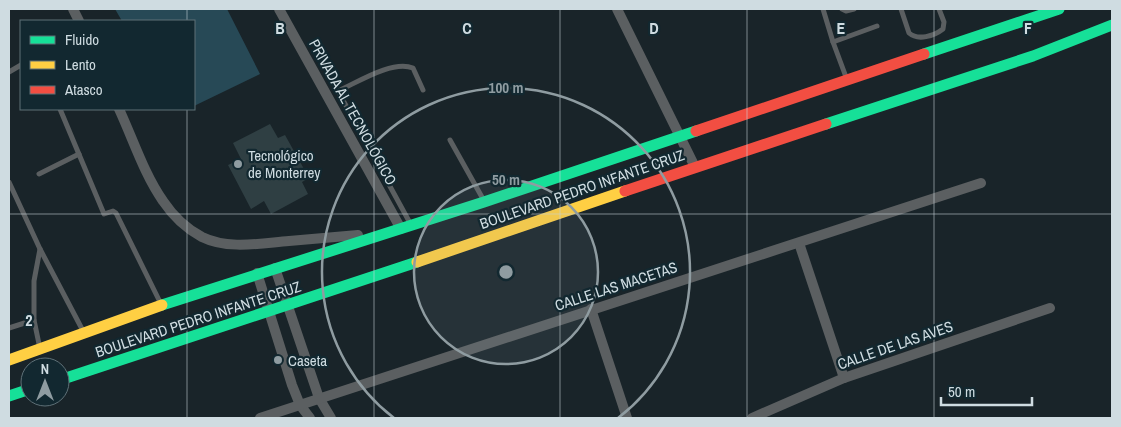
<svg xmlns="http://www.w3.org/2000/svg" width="1121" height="427" font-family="'Archivo Narrow',sans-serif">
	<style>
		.green { fill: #274956 }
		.building { fill: #2f3f43 }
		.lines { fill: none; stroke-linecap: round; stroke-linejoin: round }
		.lane { stroke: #5b5f61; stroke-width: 5 }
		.street { stroke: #5b5f61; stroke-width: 10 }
		.fast { stroke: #16e098; stroke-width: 11 }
		.slow { stroke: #ffcf43; stroke-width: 11 }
		.jam { stroke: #f24e42; stroke-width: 11 }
		.grid { fill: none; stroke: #cfdce1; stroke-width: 1; stroke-opacity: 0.55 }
		.ring { fill: none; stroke: #8f9ca1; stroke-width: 2.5 }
		.poi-dot { fill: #8f9ca1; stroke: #122830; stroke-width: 2 }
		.labels { text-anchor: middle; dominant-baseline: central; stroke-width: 4.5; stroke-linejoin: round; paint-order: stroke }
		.street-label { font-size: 15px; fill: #cfdce1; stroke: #122830 }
		.poi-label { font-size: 15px; fill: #cfdce1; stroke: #122830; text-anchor: start }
		.grid-label { font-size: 16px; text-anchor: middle; font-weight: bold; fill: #cfdce1; stroke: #122830; stroke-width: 4.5; stroke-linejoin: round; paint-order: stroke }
		.centre { fill: #8f9ca1; stroke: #122830; stroke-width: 2.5 }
		.ring-label { font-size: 15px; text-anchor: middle; font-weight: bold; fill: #8f9ca1; stroke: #122830; stroke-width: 4.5; stroke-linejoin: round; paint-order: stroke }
	</style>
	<rect width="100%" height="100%" fill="#192429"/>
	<path class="green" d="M115,9H227L260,74L194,106V21H122Z"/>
	<path class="building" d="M270,124L278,138L285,135L309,178L302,182L308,194L271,214L264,201L251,209L228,165L241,159L233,143Z"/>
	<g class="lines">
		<g class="lane">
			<path d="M823,9L833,42"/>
			<path d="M842,9L846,11L854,9"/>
			<path d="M901,9L909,33C918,41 934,36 943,29L944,22L939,9"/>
			<path d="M9,72L21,65"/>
			<path d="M846,77L833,42L877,26"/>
			<path d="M60,109L104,214L113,211L116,213L160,302"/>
			<path d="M450,140L483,199"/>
			<path d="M39,174L79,154"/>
			<path d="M9,182L40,249L82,329"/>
			<path d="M410,223L338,91C358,82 392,60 413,68L423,90"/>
			<path d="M34,320L39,344"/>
			<path d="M9,328L34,320V281L40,249"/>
		</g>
		<g class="street">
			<path d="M73,9L79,21"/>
			<path d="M279,9L401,229"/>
			<path d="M617,9L695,167"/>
			<path d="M119,109C133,139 144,174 163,201C173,216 187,229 202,237C228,250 262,243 289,241C312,239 335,237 358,235"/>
			<path d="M799,243L844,378"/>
			<path d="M275,268L319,398L331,418"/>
			<path d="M257,273L292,385L300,405L310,418"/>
			<path d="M591,309L627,418"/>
			<path d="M260,418L981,183"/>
			<path d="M752,418L844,378L1050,308"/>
		</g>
		<g class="fast">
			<path d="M924,54L1059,9"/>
			<path d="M826,124L1033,56L1112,25"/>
			<path d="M162,305L484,202L696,131"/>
			<path d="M60,380L417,262"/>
			<path d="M9,396L30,389"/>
		</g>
		<g class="slow">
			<path d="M417,262L625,191"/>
			<path d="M9,360L162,305"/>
		</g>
		<g class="jam">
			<path d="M696,131L924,54"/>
			<path d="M625,191L826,124"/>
		</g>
	</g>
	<path class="grid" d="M187,9V21M374,9V418M560,9V418M747,9V418M934,9V418M187,109V418M9,214H1112"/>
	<circle cx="506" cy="272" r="92" fill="#8f9ca1" fill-opacity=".12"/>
	<g class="ring">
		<circle cx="506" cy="272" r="92"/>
		<path d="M394 418A184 184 0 1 1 618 418"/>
	</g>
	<g class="poi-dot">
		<circle cx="238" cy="164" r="5"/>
		<circle cx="278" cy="360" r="5"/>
	</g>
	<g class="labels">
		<g class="street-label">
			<text transform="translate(353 112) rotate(61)">PRIVADA AL TECNOLÓGICO</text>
			<text transform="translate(582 189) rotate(-19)">BOULEVARD PEDRO INFANTE CRUZ</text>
			<text transform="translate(616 286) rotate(-18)">CALLE LAS MACETAS</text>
			<text transform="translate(198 319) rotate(-18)">BOULEVARD PEDRO INFANTE CRUZ</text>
			<text transform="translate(895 345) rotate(-19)">CALLE DE LAS AVES</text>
		</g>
		<g class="poi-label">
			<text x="248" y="155">Tecnológico<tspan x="248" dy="17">de Monterrey</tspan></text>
			<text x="288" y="360">Caseta</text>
		</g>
	</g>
	<g class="grid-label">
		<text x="280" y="34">B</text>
		<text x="467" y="34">C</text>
		<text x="654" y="34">D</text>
		<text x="841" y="34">E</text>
		<text x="1028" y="34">F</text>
		<text x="29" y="326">2</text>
	</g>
	<circle cx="506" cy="272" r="8" class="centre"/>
	<g class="ring-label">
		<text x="506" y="93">100 m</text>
		<text x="506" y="185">50 m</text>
	</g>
	<rect width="1121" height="427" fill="none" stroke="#cfdce1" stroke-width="20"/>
	<rect x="20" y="20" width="175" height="90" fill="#122830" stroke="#5e7077"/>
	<rect x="30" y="36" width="25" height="8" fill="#16e098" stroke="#5e7077"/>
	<text x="65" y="45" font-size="15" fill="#cfdce1">Fluido</text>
	<rect x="30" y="61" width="25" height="8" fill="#ffcf43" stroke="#5e7077"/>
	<text x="65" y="70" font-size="15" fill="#cfdce1">Lento</text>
	<rect x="30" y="86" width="25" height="8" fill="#f24e42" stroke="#5e7077"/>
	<text x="65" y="95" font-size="15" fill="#cfdce1">Atasco</text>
	<g transform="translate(45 382)"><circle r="24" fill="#122830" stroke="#5e7077"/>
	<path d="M0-4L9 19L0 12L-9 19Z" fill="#8f9ca1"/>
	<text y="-8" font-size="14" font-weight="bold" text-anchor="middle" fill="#cfdce1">N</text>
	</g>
	<path d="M941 397v8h91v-8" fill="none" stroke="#cfdce1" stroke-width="2.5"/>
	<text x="948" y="397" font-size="15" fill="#cfdce1" stroke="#122830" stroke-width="4" paint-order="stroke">50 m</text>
</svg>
